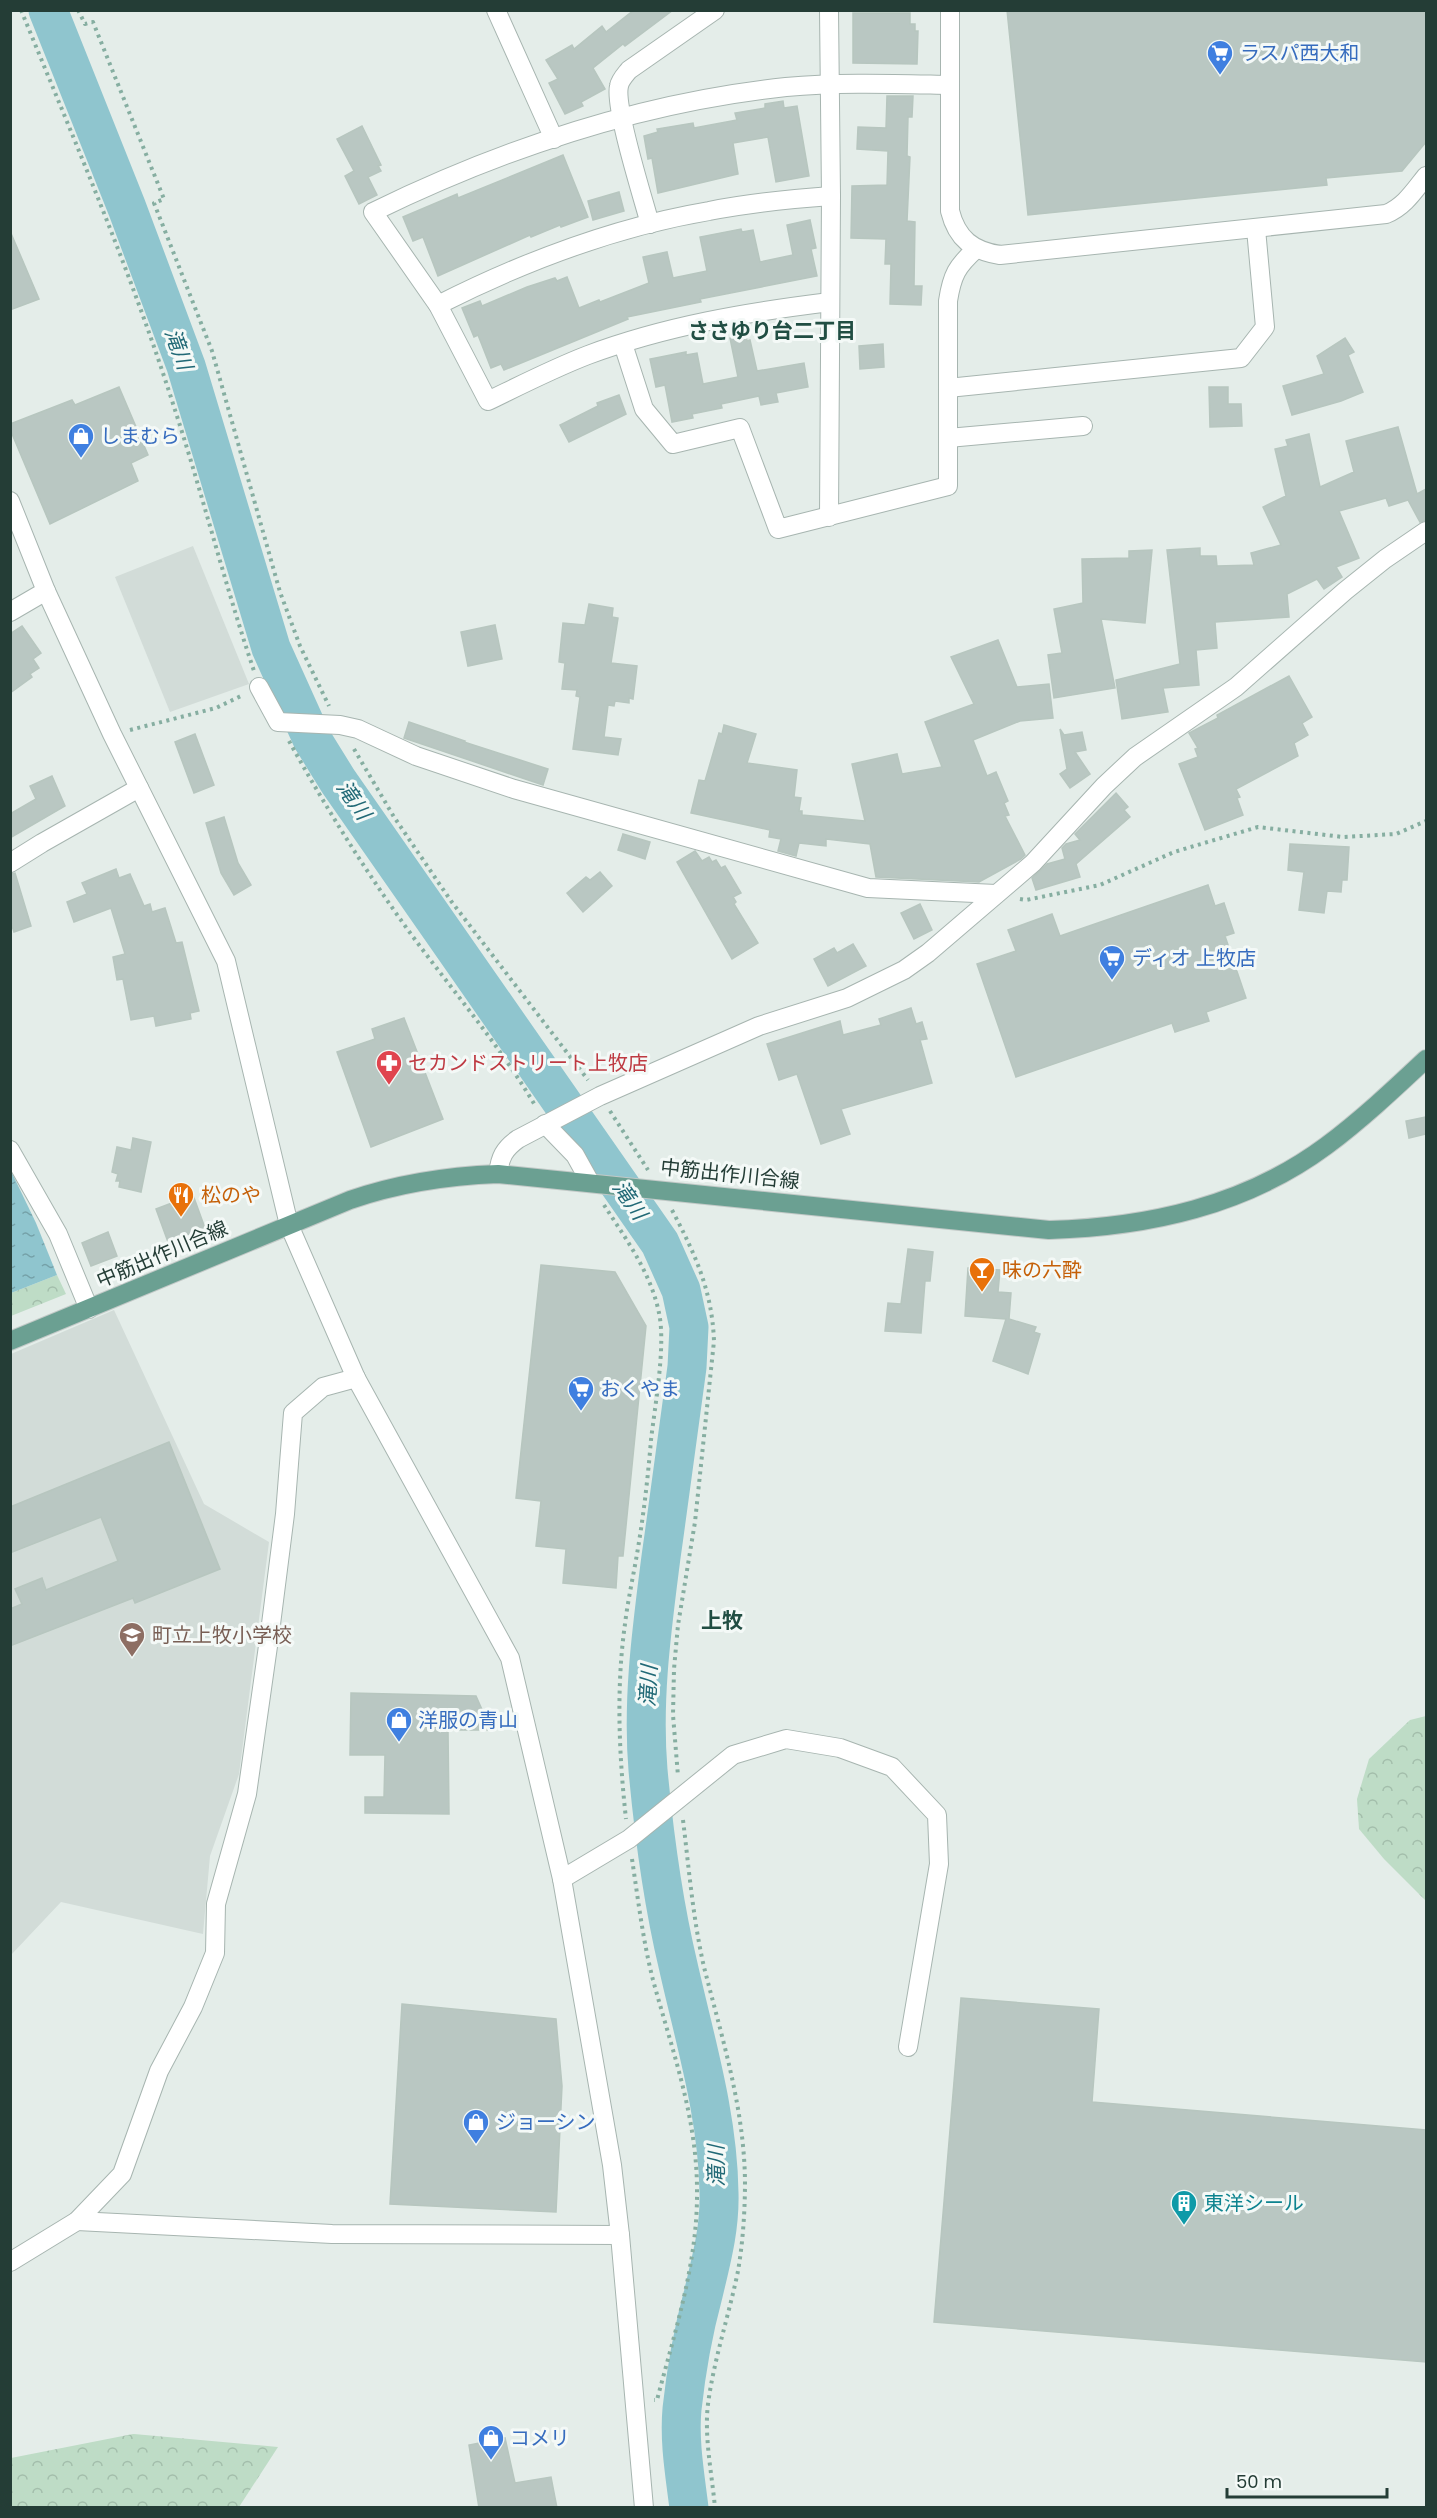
<svg xmlns="http://www.w3.org/2000/svg" width="1437" height="2518" font-family="Poppins,'Noto Sans JP',sans-serif">
	<style>
		.built { fill: #d2dcd8 }
		.forest { fill: url(#forest-crowns) }
		.water { fill: url(#water-ripples) }
		.lines { fill: none; stroke-linecap: round; stroke-linejoin: round }
		.river { stroke: #8fc5ce; stroke-width: 39 }
		.building { fill: #b9c7c2; stroke: #b7c6bf; stroke-width: 1.5 }
		.minor-casing { stroke: #a7b5b0; stroke-width: 20 }
		.major-casing { stroke: #c2c9c7; stroke-width: 20 }
		.path { stroke: #86aea1; stroke-width: 4; stroke-dasharray: 3 4.5; stroke-linecap: butt }
		.minor { stroke: #fff; stroke-width: 18 }
		.major { stroke: #6ba092; stroke-width: 18 }
		.labels { text-anchor: middle; dominant-baseline: central; stroke-width: 6; stroke-linejoin: round; paint-order: stroke }
		.shop-label { font-size: 20px; fill: #366cbe; stroke: #f4f9f7; text-anchor: start }
		.health-label { font-size: 20px; fill: #be3a42; stroke: #f4f9f7; text-anchor: start }
		.street-label { font-size: 20px; fill: #243d36; stroke: #f4f9f7 }
		.food-label { font-size: 20px; fill: #c56008; stroke: #f4f9f7; text-anchor: start }
		.education-label { font-size: 20px; fill: #785e54; stroke: #f4f9f7; text-anchor: start }
		.culture-label { font-size: 20px; fill: #0d838f; stroke: #f4f9f7; text-anchor: start }
		.neighbourhood-label { font-size: 21px; font-weight: bold; fill: #214e43; stroke: #f4f9f7 }
		.water-label { font-size: 21px; font-style: italic; fill: #216976; stroke: #f4f9f7 }
	</style>
	<defs>
		<pattern id="forest-crowns" width="20" height="18" patternUnits="userSpaceOnUse" patternTransform="scale(1.5)"><rect width="20" height="18" fill="#bedcc6"/><path d="M2 6a3 3 0 1 1 6 0M12 15a3 3 0 1 1 6 0" fill="none" stroke="#a3beab"/></pattern>
		<pattern id="water-ripples" width="26" height="14" patternUnits="userSpaceOnUse" patternTransform="scale(1.5)"><rect width="26" height="14" fill="#8fc5ce"/><path d="M2 4q2-2 4 0t4 0M15 11q2-2 4 0t4 0" fill="none" stroke="#75a1a8"/></pattern>
	</defs>
	<rect width="100%" height="100%" fill="#e4ede9"/>
	<g class="built">
		<path d="M193,546L249,684L170,712L115,577Z"/>
		<path d="M114,1310L204,1504L269,1542L239,1774L210,1856L203,1934L61,1902L11,1955V1354Z"/>
	</g>
	<g class="forest">
		<path d="M57,1275L66,1294L11,1316V1293Z"/>
		<path d="M1426,1716V1901L1384,1859L1359,1829L1357,1799L1369,1759L1410,1720Z"/>
		<path d="M133,2434H134L278,2447L239,2507H11V2458Z"/>
	</g>
	<path class="water" d="M11,1171L36,1223L57,1275L11,1293Z"/>
	<g class="lines">
		<path class="river" d="M48,10L127,208L186,366L271,648L312,739L338,781L660,1243L681,1290L689,1327L687,1367C678,1431 670,1494 661,1557C652,1628 642,1698 648,1770C654,1835 663,1902 678,1965C695,2041 718,2115 719,2193C720,2229 711,2261 703,2295C693,2332 686,2372 682,2409C679,2442 685,2475 689,2508"/>
	</g>
	<g class="building">
		<path d="M634,10H673L625,46L623,44L593,68L605,89L581,102L583,106L565,114L549,83L558,79L546,60L572,45L574,49L602,26L606,32Z"/>
		<path d="M1007,10H1426V142L1402,171L1326,178L1327,185L1028,215Z"/>
		<path d="M853,13H910V24H915V31H918L917,64L853,63Z"/>
		<path d="M887,96H913L912,117H908L907,156L910,157L907,221L915,222L914,286H922L921,305L890,304L891,264H885L886,239L851,238L852,186L887,185L888,151L857,149L858,127L886,128Z"/>
		<path d="M783,101L784,108L797,106L809,176L776,182L768,137L733,143L738,174L658,193L652,158L648,159L644,136L658,132L657,129L693,123L694,128L737,120L735,113L765,108V104Z"/>
		<path d="M362,126L381,165L378,166L381,171L368,177L377,195L359,204L345,176L354,171L337,139Z"/>
		<path d="M563,155L588,217L561,227L560,225L531,237L530,235L438,276L423,237L413,241L403,217L457,194L458,198Z"/>
		<path d="M619,192L624,211L593,220L588,201Z"/>
		<path d="M810,220L816,248L811,249L817,276L700,299L701,302L627,317L628,319L504,370L501,364L491,368L478,335L474,337L462,308L480,301L482,306L527,287L555,278L557,281L567,277L579,308L599,300L600,302L649,283L643,257L667,252L673,278L707,271L700,237L741,229L742,232L753,230L760,262L793,255L787,225Z"/>
		<path d="M10,231L39,299L10,310Z"/>
		<path d="M746,335L747,341L750,340L757,371L804,363L808,387L776,393L778,402L761,405L759,396L721,404L722,408L692,414L693,418L672,422L665,385L656,387L650,359L686,352V355L697,353L703,384L738,377L730,338Z"/>
		<path d="M1345,338L1354,352L1348,355L1363,392L1341,401L1292,415L1283,386L1324,374L1317,356Z"/>
		<path d="M883,344L884,367L860,369L859,346Z"/>
		<path d="M119,387L148,455L131,463L138,481L50,524L10,429V424L72,400L75,405Z"/>
		<path d="M1209,387H1228V404H1241L1242,426L1210,427Z"/>
		<path d="M619,395L626,414L569,442L560,425L598,406L597,403Z"/>
		<path d="M1398,427L1417,494L1426,489V520L1420,522L1408,500L1389,506L1386,498L1339,511L1359,558L1336,567L1342,577L1324,589L1317,579L1287,594L1289,617L1215,622L1217,648L1196,650L1199,685L1163,688L1168,712L1122,719L1116,680L1180,664L1167,550L1200,548V556H1216L1217,566L1254,565L1251,553L1281,545L1263,507L1286,496L1275,449L1288,446L1286,440L1309,434L1320,487L1354,472L1346,441Z"/>
		<path d="M1152,550L1145,623L1101,619L1115,688L1054,698L1048,655L1062,653L1054,609L1083,603L1082,559L1129,558V551Z"/>
		<path d="M589,604L613,608L612,617L618,618L611,663L637,666L633,699L629,698V703L615,701L614,706L608,705L604,737L621,739L618,755L573,749L580,697L576,696L577,690L562,689L565,663L559,662L563,623L585,625Z"/>
		<path d="M495,625L502,659L468,666L461,632Z"/>
		<path d="M22,626L41,653L33,659L39,668L30,674L32,677L10,693V634Z"/>
		<path d="M998,640L1017,687L1049,684L1053,718L1020,721L973,740L987,776L996,772L1008,801L1004,803L1009,815L1005,816L1025,855L1021,859L979,882L876,877L870,844L826,839V846L799,843L796,856L778,851L781,839L769,837L770,830L691,813L699,780L705,781L719,733L722,734L724,725L756,734L747,763L797,770L794,797L801,798L799,811H802V815L865,821L852,764L897,754L902,774L942,767L925,722L974,704L951,657Z"/>
		<path d="M1289,676L1312,717L1302,723L1308,735L1294,743L1298,756L1236,789L1240,797L1237,798L1243,815L1205,830L1179,764L1198,757L1195,749L1198,748L1189,733L1218,718L1217,715Z"/>
		<path d="M409,722L465,741L464,742L548,769L543,785L404,738Z"/>
		<path d="M1060,729L1064,735L1082,732L1086,750L1075,752L1090,774L1070,788L1060,774L1067,769Z"/>
		<path d="M195,734L214,785L194,793L175,742Z"/>
		<path d="M52,776L65,806L10,838V814L36,799L30,786Z"/>
		<path d="M1116,793L1128,807L1124,810L1130,817L1076,864L1080,877L1036,890L1032,878L1047,864L1065,859L1062,848L1066,844L1080,840L1075,834Z"/>
		<path d="M224,817L238,863L251,885L234,895L221,873L206,823Z"/>
		<path d="M623,834L650,842L645,859L618,850Z"/>
		<path d="M1290,844L1349,847L1347,880H1342L1341,892L1327,891L1324,913L1299,910L1304,872L1288,870Z"/>
		<path d="M695,851L702,861L709,857L712,862L716,860L721,868L725,866L741,893L733,897L736,902L734,904L758,943L732,959L677,862Z"/>
		<path d="M116,869L119,878L130,874L144,906L150,904L152,912L165,908L176,943L182,942L199,1011L190,1013L191,1019L156,1026L154,1016L131,1020L123,979L117,980L113,957L125,954L111,908L74,922L67,902L87,894L82,883Z"/>
		<path d="M600,872L612,886L583,912L567,893L586,877L590,880Z"/>
		<path d="M15,873L31,926L14,932L10,920V874Z"/>
		<path d="M1208,885L1215,906L1224,903L1234,933L1225,936L1246,998L1206,1012L1209,1021L1175,1032L1172,1023L1016,1077L977,964L1016,951L1008,930L1052,914L1060,936Z"/>
		<path d="M920,904L932,930L914,939L901,913Z"/>
		<path d="M853,944L866,966L828,986L814,959L834,948L837,953Z"/>
		<path d="M911,1008L916,1024L922,1022L927,1039L920,1040L932,1083L841,1109L850,1134L821,1144L797,1074L779,1080L767,1044L840,1021L843,1035L881,1025L879,1019Z"/>
		<path d="M404,1018L443,1119L371,1147L337,1052L375,1039L372,1029Z"/>
		<path d="M1426,1117V1134L1409,1138L1406,1121Z"/>
		<path d="M133,1138L151,1142L141,1192L119,1187L120,1181H116L118,1174L112,1172L117,1147L131,1150Z"/>
		<path d="M193,1195L205,1228L168,1242L156,1209Z"/>
		<path d="M108,1232L117,1256L91,1266L82,1243Z"/>
		<path d="M908,1249L933,1252L930,1281H925L921,1333L885,1331L888,1303L901,1304Z"/>
		<path d="M541,1265L615,1272L646,1326L623,1556H618L616,1588L563,1583L566,1549L536,1546L541,1501L516,1498Z"/>
		<path d="M968,1268L1000,1270L998,1292L1011,1293L1009,1319L1036,1327L1034,1332L1040,1334L1028,1374L993,1361L1006,1319L965,1316Z"/>
		<path d="M169,1442L220,1569L135,1603L133,1598L10,1646V1609L22,1604L15,1589L42,1578L46,1590L118,1561L101,1517L10,1553V1507Z"/>
		<path d="M351,1693L476,1696L491,1730H448L449,1814L365,1813V1797H384L385,1755H350Z"/>
		<path d="M961,1998L1099,2009L1092,2102L1426,2130V2362L934,2322Z"/>
		<path d="M402,2004L556,2019L562,2086L556,2212L390,2204Z"/>
		<path d="M505,2438L515,2483L551,2477L557,2508H479L469,2445Z"/>
	</g>
	<g class="lines">
		<g class="minor-casing">
			<g id="minor">
				<path d="M496,10L554,139"/>
				<path d="M829,10L831,196L829,517"/>
				<path d="M950,10V211C957,239 973,251 1000,255L1386,214C1404,207 1414,191 1426,176"/>
				<path d="M650,224C643,198 614,107 619,86C620,80 625,75 629,70L715,10"/>
				<path d="M830,302C748,312 665,326 588,355C554,368 521,385 488,401L438,305L373,212C502,149 643,102 786,87C840,82 896,84 950,85"/>
				<path d="M438,305C523,262 614,227 709,211C749,203 790,199 831,196"/>
				<path d="M623,344L644,409L673,444L740,428L778,529L948,486V301C952,275 957,266 976,249"/>
				<path d="M948,388L1241,358L1265,327L1256,229"/>
				<path d="M948,438L1083,426"/>
				<path d="M10,501L46,591L112,734L226,961L289,1225L356,1378L510,1658L562,1879L612,2165L620,2235L644,2508"/>
				<path d="M10,612L46,591"/>
				<path d="M259,687L278,722L340,725L358,729L416,756L514,789L868,888L996,894"/>
				<path d="M10,863L42,843L139,788"/>
				<path d="M545,1124L575,1155L590,1182"/>
				<path d="M10,1150L58,1234L89,1309"/>
				<path d="M498,1174C500,1157 504,1149 518,1139L600,1096L725,1041L759,1026L847,998L904,970L928,953L1033,863L1104,786L1135,757L1236,687L1345,591L1385,559L1426,531"/>
				<path d="M562,1879L629,1839L733,1755L786,1739L840,1748L892,1767L937,1815L939,1864L908,2047"/>
				<path d="M77,2221L332,2234L620,2235"/>
				<path d="M10,2262L77,2221L122,2174L159,2071L193,2007L215,1953L216,1904L247,1794L270,1632L285,1514L293,1413L323,1387L356,1378"/>
			</g>
		</g>
		<g class="major-casing">
			<path id="major" d="M10,1341L350,1200C399,1183 446,1176 498,1174L1049,1230C1148,1227 1245,1206 1326,1146C1361,1120 1394,1089 1426,1059"/>
		</g>
		<g class="path">
			<path d="M21,10C75,142 132,274 175,410C203,496 225,585 254,671"/>
			<path d="M78,10L85,24L93,22L164,199L154,203L212,351L280,592L300,646L329,706"/>
			<path d="M130,730L216,708L243,695"/>
			<path d="M289,741C325,806 364,869 408,930C451,989 499,1044 536,1107"/>
			<path d="M354,749L394,817L451,901L588,1080"/>
			<path d="M1020,899L1026,900L1100,885L1174,852L1258,827L1343,837L1396,834L1426,821"/>
			<path d="M610,1111L648,1170"/>
			<path d="M604,1205C626,1239 651,1273 659,1313C666,1345 655,1405 651,1440C648,1476 644,1512 638,1548C634,1573 628,1599 625,1624C616,1688 619,1755 626,1819"/>
			<path d="M672,1210C695,1254 712,1290 714,1341L695,1522L678,1625L674,1669L673,1715L678,1776"/>
			<path d="M683,1820C689,1869 693,1919 704,1967C722,2038 744,2107 745,2181C745,2210 743,2242 738,2271C729,2315 714,2359 708,2404C704,2437 712,2474 715,2508"/>
			<path d="M632,1859C638,1899 643,1941 653,1980C672,2050 697,2117 697,2190C698,2262 675,2331 657,2400H654"/>
		</g>
		<use href="#minor" class="minor"/>
		<use href="#major" class="major"/>
	</g>
	<defs>
		<g id="supermarket-pin" transform="scale(1.35)"><path d="M0 17L-7.5 6A9.5 9.5 0 1 1 7.5 6Z" fill="#3f7fe0" stroke="#f4f9f7"/><path d="M-6-5.5h2.5l.6 2H6L4.5 2H-2.5L-4.4-4H-6ZM-1.5 3.2a1.3 1.3 0 1 0 .1 0ZM3 3.2a1.3 1.3 0 1 0 .1 0Z" fill="#fff"/></g>
		<g id="shop-pin" transform="scale(1.35)"><path d="M0 17L-7.5 6A9.5 9.5 0 1 1 7.5 6Z" fill="#3f7fe0" stroke="#f4f9f7"/><path d="M-5-2.5h2.3a2.7 3.5 0 0 1 5.4 0H5L5.5 6h-11ZM-1.5-2.5h3a1.5 2.3 0 0 0-3 0Z" fill="#fff"/></g>
		<g id="pharmacy-pin" transform="scale(1.35)"><path d="M0 17L-7.5 6A9.5 9.5 0 1 1 7.5 6Z" fill="#e0444e" stroke="#f4f9f7"/><path d="M-2-6h4v4h4v4h-4v4h-4v-4h-4v-4h4Z" fill="#fff"/></g>
		<g id="restaurant-pin" transform="scale(1.35)"><path d="M0 17L-7.5 6A9.5 9.5 0 1 1 7.5 6Z" fill="#e8710a" stroke="#f4f9f7"/><path d="M-5-6h1v4h1v-4h1v4h1v-4h1v5L-1.5 .5V6h-2V.5L-5-1ZM5-6V6H3V1.5H1.5Q1.5-4 5-6Z" fill="#fff"/></g>
		<g id="bar-pin" transform="scale(1.35)"><path d="M0 17L-7.5 6A9.5 9.5 0 1 1 7.5 6Z" fill="#e8710a" stroke="#f4f9f7"/><path d="M-6-5H6L.8 .8V4.5H3.5V6h-7V4.5H-.8V.8Z" fill="#fff"/></g>
		<g id="school-pin" transform="scale(1.35)"><path d="M0 17L-7.5 6A9.5 9.5 0 1 1 7.5 6Z" fill="#8d6e63" stroke="#f4f9f7"/><path d="M0-5L7-2L0 1L-7-2ZM-4 1L0 2.5L4 1V4Q0 6-4 4Z" fill="#fff"/></g>
		<g id="building-pin" transform="scale(1.35)"><path d="M0 17L-7.5 6A9.5 9.5 0 1 1 7.5 6Z" fill="#0f9aa8" stroke="#f4f9f7"/><path d="M-4-6H4V6H1V3H-1V6H-4ZM-2.5-4.3h1.7v1.8h-1.7ZM.8-4.3h1.7v1.8H.8ZM-2.5-1h1.7V.8h-1.7ZM.8-1h1.7V.8H.8Z" fill="#fff"/></g>
	</defs>
	<g fill-rule="evenodd">
		<use href="#supermarket-pin" x="1220" y="53"/>
		<use href="#shop-pin" x="81" y="436"/>
		<use href="#supermarket-pin" x="1112" y="958"/>
		<use href="#pharmacy-pin" x="389" y="1063"/>
		<use href="#restaurant-pin" x="181" y="1195"/>
		<use href="#bar-pin" x="982" y="1270"/>
		<use href="#supermarket-pin" x="581" y="1389"/>
		<use href="#school-pin" x="132" y="1635"/>
		<use href="#shop-pin" x="399" y="1720"/>
		<use href="#shop-pin" x="476" y="2122"/>
		<use href="#building-pin" x="1184" y="2203"/>
		<use href="#shop-pin" x="491" y="2438"/>
	</g>
	<g class="labels">
		<g class="shop-label">
			<text x="1240" y="53">ラスパ西大和</text>
			<text x="100" y="436">しまむら</text>
			<text x="1132" y="958">ディオ 上牧店</text>
			<text x="600" y="1389">おくやま</text>
			<text x="418" y="1720">洋服の青山</text>
			<text x="496" y="2122">ジョーシン</text>
			<text x="510" y="2438">コメリ</text>
		</g>
		<g class="health-label">
			<text x="408" y="1063">セカンドストリート上牧店</text>
		</g>
		<g class="street-label">
			<text transform="translate(730 1174) rotate(6)">中筋出作川合線</text>
			<text transform="translate(162 1254) rotate(-23)">中筋出作川合線</text>
		</g>
		<g class="food-label">
			<text x="201" y="1195">松のや</text>
			<text x="1002" y="1270">味の六酔</text>
		</g>
		<g class="education-label">
			<text x="152" y="1635">町立上牧小学校</text>
		</g>
		<g class="culture-label">
			<text x="1204" y="2203">東洋シール</text>
		</g>
		<g class="neighbourhood-label">
			<text x="772" y="330">ささゆり台二丁目</text>
			<text x="722" y="1620">上牧</text>
		</g>
		<g class="water-label">
			<text transform="translate(179 349) rotate(70)">滝川</text>
			<text transform="translate(354 800) rotate(55)">滝川</text>
			<text transform="translate(630 1200) rotate(55)">滝川</text>
			<text transform="translate(648 1686) rotate(-87)">滝川</text>
			<text transform="translate(716 2166) rotate(-91)">滝川</text>
		</g>
	</g>
	<rect width="1437" height="2518" fill="none" stroke="#243d36" stroke-width="24"/>
	<path d="M1227 2488v9h160v-9" fill="none" stroke="#243d36" stroke-width="3"/>
	<text x="1236" y="2488" font-size="18" fill="#243d36" stroke="#f4f9f7" stroke-width="4.5" paint-order="stroke">50 m</text>
</svg>
